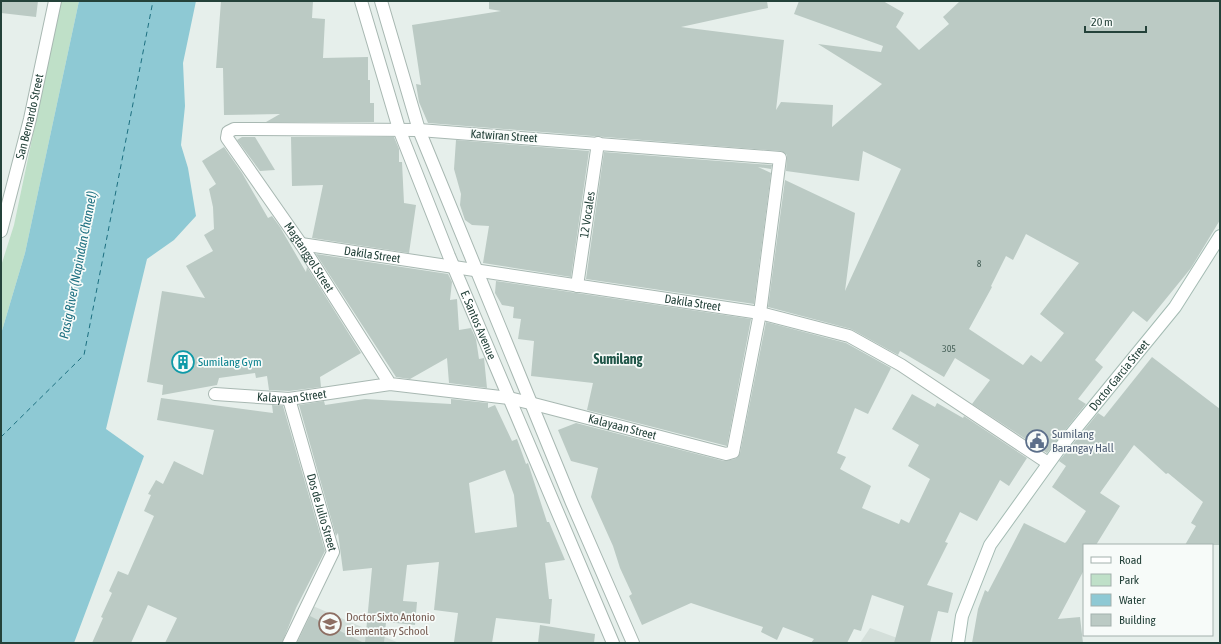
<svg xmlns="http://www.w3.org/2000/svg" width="1221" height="644" font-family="'Asap Condensed',sans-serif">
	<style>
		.built { fill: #d4dfda }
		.green { fill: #bfe0c8 }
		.water { fill: #8ec9d4 }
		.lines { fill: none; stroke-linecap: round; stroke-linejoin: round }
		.ferry { stroke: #1c6f80; stroke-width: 1; stroke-dasharray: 5 4; stroke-linecap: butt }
		.building { fill: #bbcac4; fill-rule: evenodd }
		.minor-casing { stroke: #a8b8b2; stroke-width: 14 }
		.tertiary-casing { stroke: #a8b8b2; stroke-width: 14 }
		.secondary-casing { stroke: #a4bbb3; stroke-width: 14 }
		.minor { stroke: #fff; stroke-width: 12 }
		.tertiary { stroke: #fff; stroke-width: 12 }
		.secondary { stroke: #fff; stroke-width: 12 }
		.labels { text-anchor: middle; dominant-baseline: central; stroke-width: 3.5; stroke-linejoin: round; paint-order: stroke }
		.number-label { font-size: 10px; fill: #4a645c }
		.street-label { font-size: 12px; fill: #24423a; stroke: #f7fbf9 }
		.culture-label { font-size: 12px; fill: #0d838f; stroke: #f7fbf9; text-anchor: start }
		.service-label { font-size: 12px; fill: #4e5e75; stroke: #f7fbf9; text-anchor: start }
		.education-label { font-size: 12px; fill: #785e54; stroke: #f7fbf9; text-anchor: start }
		.water-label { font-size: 13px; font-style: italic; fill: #1c6f80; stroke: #f7fbf9 }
		.quarter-label { font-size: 14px; font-weight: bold; fill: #1f5548; stroke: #f7fbf9 }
	</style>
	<rect width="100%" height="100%" fill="#e6efeb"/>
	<g class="built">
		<path d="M313,606L399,643H295Z"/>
		<path d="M870,628L911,643H860Z"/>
	</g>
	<path class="green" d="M61,1H79L25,253L1,334V266L14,225Z"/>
	<path class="water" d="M79,1H196L183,63L185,106L181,145L188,168L196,216L174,240L147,259L106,429L144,456L74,643H1V334L25,253Z"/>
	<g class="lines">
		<path class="ferry" d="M1,437L84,355L153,1"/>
	</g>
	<g class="building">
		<path d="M1,1H38L36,17L1,13Z"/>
		<path d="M221,1H313L312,18L325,19L323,58L368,57V80H370V103H374V122H266L280,114L224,115L223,68H216Z"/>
		<path d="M489,1H767L768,8L681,27L784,40L776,110L781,102L833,105L832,127L882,84L818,44L881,52L883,46L794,14L799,1H883L904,13L896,27L919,50L949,24L943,17L960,1H1220V220L1191,268L1147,322L1133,311L1095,360L1103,367L1078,399L1086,404L1047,453L972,404L990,380L955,358L944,377L900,351L898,355L851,329L768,307L785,180L855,213L845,291L901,169L863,151L859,181L786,171L787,155L781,151L428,123L419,102L416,84L421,85L412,25L501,11L489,9ZM1026,234L1079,263L1040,314L1064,333L1041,362L1031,355L1023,365L969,329L992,287L991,286L1006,256L1013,260Z"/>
		<path d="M242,137H255L275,170L260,171L237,140Z"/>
		<path d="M291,137H394L399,149V162H402L404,203L416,205L409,253L312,238L323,185L292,186Z"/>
		<path d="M456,140L589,151L571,277L483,263L489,226L472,225L465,220L460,205L461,194L454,169Z"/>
		<path d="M224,147L242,173L268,218L272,216L280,227L306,272L307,267L361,353L320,377L321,387L289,391L269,390L267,376L256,378L255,373L219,378L217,385L162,395L163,385L147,382L162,291L205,298L186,266L213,251L204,235L214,229L213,207L209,189L216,184L202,161Z"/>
		<path d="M604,152L772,165L771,169L758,167L771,173L754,304L586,279Z"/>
		<path d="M316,254L448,274L452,282L450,300L457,299L459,330L471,328L476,339L479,359L484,358L487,388L449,383L447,358L410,379L396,377Z"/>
		<path d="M496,281L751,319L727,446L587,410L593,383L531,376L534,341L518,339L521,319L513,318L514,307L502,305L495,293Z"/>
		<path d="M766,322L846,343L891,368L868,414L855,408L837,453L846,457L840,469L871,486L862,508L899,524L901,519L909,523L930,479L908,466L919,445L892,429L912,394L935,407L937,403L963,418L964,416L1027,458L1009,486L1000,480L977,521L960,512L945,542L948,543L927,585L953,593L948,613L938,611L930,643H894L904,606L872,595L861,631L854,629L847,643H811L814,639L783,627L777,640L761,632L763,627L691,603L642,625L629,596L632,594L620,568L613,546L591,497L598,468L571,461L558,430L576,423L724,461L735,459L740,453Z"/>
		<path d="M1152,357L1220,409V545H1185L1196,526L1191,523L1203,502L1168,473L1166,474L1134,445L1100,493L1120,506L1096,545H1084V570L1058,619L1080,617L1083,643H972L978,609L985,590L988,592L1024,523L1065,543L1067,541L1086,511L1052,487L1066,466L1059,461L1098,413L1104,417Z"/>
		<path d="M161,398L273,413L272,405L283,406L325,551L296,608L282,643H165L177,618L148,605L131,643H92L103,618L101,617L112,593L109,591L118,571L128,575L154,516L144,511L151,495L148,494L156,480L163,484L174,461L203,475L214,430L157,420Z"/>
		<path d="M365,399L451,404V399L488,403V408L495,405L512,441L517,439L526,464L528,463L547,522H549L565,560L545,563L549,599H552L550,624L496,618L492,643L454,642L458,613L434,610L439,562L407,565L403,601L417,602L415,625L386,622L384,643H365L372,568L343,571L338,533L336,536L299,405L324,401L325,405ZM505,470L514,495L517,527L475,533L469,483Z"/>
		<path d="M310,616L364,643H297Z"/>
		<path d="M540,625L595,634L594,643H538Z"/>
	</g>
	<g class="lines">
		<g class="minor-casing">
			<g id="minor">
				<path id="s1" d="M1,231L30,119L55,1"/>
				<path id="s2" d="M301,244L760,313L849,336L901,365L1048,463"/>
				<path id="s3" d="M577,286L598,143"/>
				<path id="s4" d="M215,394L289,399L390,384L509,398L530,403L726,454L733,452L760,313L780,158L419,130L234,129L228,132L227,138L301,244L390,384"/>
				<path id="s5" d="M289,399L333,552L289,643"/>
			</g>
		</g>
		<g class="tertiary-casing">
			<g id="tertiary">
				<path id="s6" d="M361,1L399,129L449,256L613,643"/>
				<path d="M381,1L419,130L572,503L633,643"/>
			</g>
		</g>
		<g class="secondary-casing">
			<g id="secondary">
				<path id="s7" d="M958,643L962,616L990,545L1059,449L1175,307L1220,236"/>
			</g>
		</g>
		<use href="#minor" class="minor"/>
		<use href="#tertiary" class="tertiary"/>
		<use href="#secondary" class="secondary"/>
	</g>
	<defs>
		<g id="building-ring" transform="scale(1.15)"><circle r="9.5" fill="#f7fbf9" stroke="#0f9aa8" stroke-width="1.5"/><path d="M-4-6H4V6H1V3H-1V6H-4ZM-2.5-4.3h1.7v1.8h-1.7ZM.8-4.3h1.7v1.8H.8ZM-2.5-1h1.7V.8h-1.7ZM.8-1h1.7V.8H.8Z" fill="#0f9aa8"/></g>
		<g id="civic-ring" transform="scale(1.15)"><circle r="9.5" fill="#f7fbf9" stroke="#5c6f8a" stroke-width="1.5"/><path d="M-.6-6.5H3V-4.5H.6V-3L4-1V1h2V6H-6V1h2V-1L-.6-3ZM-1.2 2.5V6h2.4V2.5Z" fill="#5c6f8a"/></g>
		<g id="school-ring" transform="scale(1.15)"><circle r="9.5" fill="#f7fbf9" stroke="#8d6e63" stroke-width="1.5"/><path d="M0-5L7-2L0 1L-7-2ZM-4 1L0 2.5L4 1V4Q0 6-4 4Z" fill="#8d6e63"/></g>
	</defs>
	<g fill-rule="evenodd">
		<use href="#building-ring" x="183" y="362"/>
		<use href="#civic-ring" x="1037" y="441"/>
		<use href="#school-ring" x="330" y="624"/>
	</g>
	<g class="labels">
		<g class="number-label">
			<text x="979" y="263">8</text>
			<text x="949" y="348">305</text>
		</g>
		<g class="street-label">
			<text stroke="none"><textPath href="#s1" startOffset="118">San Bernardo Street</textPath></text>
			<text transform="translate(504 136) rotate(4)">Katwiran Street</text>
			<text stroke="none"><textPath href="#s3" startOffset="72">12 Vocales</textPath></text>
			<text stroke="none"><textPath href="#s2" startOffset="72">Dakila Street</textPath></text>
			<text stroke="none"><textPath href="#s4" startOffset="1530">Magtanggol Street</textPath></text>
			<text stroke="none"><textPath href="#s2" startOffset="396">Dakila Street</textPath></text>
			<text stroke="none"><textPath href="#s6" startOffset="345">E. Santos Avenue</textPath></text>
			<text stroke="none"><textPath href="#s7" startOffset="317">Doctor Garcia Street</textPath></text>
			<text stroke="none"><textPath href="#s4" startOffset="77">Kalayaan Street</textPath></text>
			<text stroke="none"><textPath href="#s4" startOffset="413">Kalayaan Street</textPath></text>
			<text stroke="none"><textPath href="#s5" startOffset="118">Dos de Julio Street</textPath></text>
		</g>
		<g class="culture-label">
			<text x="198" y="362">Sumilang Gym</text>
		</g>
		<g class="service-label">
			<text x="1052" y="434">Sumilang<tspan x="1052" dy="14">Barangay Hall</tspan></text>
		</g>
		<g class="education-label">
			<text x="346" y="617">Doctor Sixto Antonio<tspan x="346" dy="14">Elementary School</tspan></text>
		</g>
		<g class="water-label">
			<text transform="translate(78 265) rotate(-79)">Pasig River (Napindan Channel)</text>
		</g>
		<g class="quarter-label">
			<text x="618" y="359">Sumilang</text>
		</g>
	</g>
	<rect width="1221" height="644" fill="none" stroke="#24423a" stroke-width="4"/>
	<rect x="1083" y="544" width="130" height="92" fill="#f7fbf9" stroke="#a3b1ad"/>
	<rect x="1091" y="557" width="20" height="6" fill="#ffffff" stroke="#a3b1ad"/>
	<text x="1119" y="564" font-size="12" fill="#24423a">Road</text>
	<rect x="1091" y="574" width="20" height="12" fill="#bfe0c8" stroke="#a3b1ad"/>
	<text x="1119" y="584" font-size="12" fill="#24423a">Park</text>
	<rect x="1091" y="594" width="20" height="12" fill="#8ec9d4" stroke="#a3b1ad"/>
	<text x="1119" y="604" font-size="12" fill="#24423a">Water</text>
	<rect x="1091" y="614" width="20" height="12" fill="#bbcac4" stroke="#a3b1ad"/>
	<text x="1119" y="624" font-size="12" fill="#24423a">Building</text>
	<path d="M1085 26v6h61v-6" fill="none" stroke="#24423a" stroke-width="2"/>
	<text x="1091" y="26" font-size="12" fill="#24423a" stroke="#f7fbf9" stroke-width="3" paint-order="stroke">20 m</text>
</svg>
